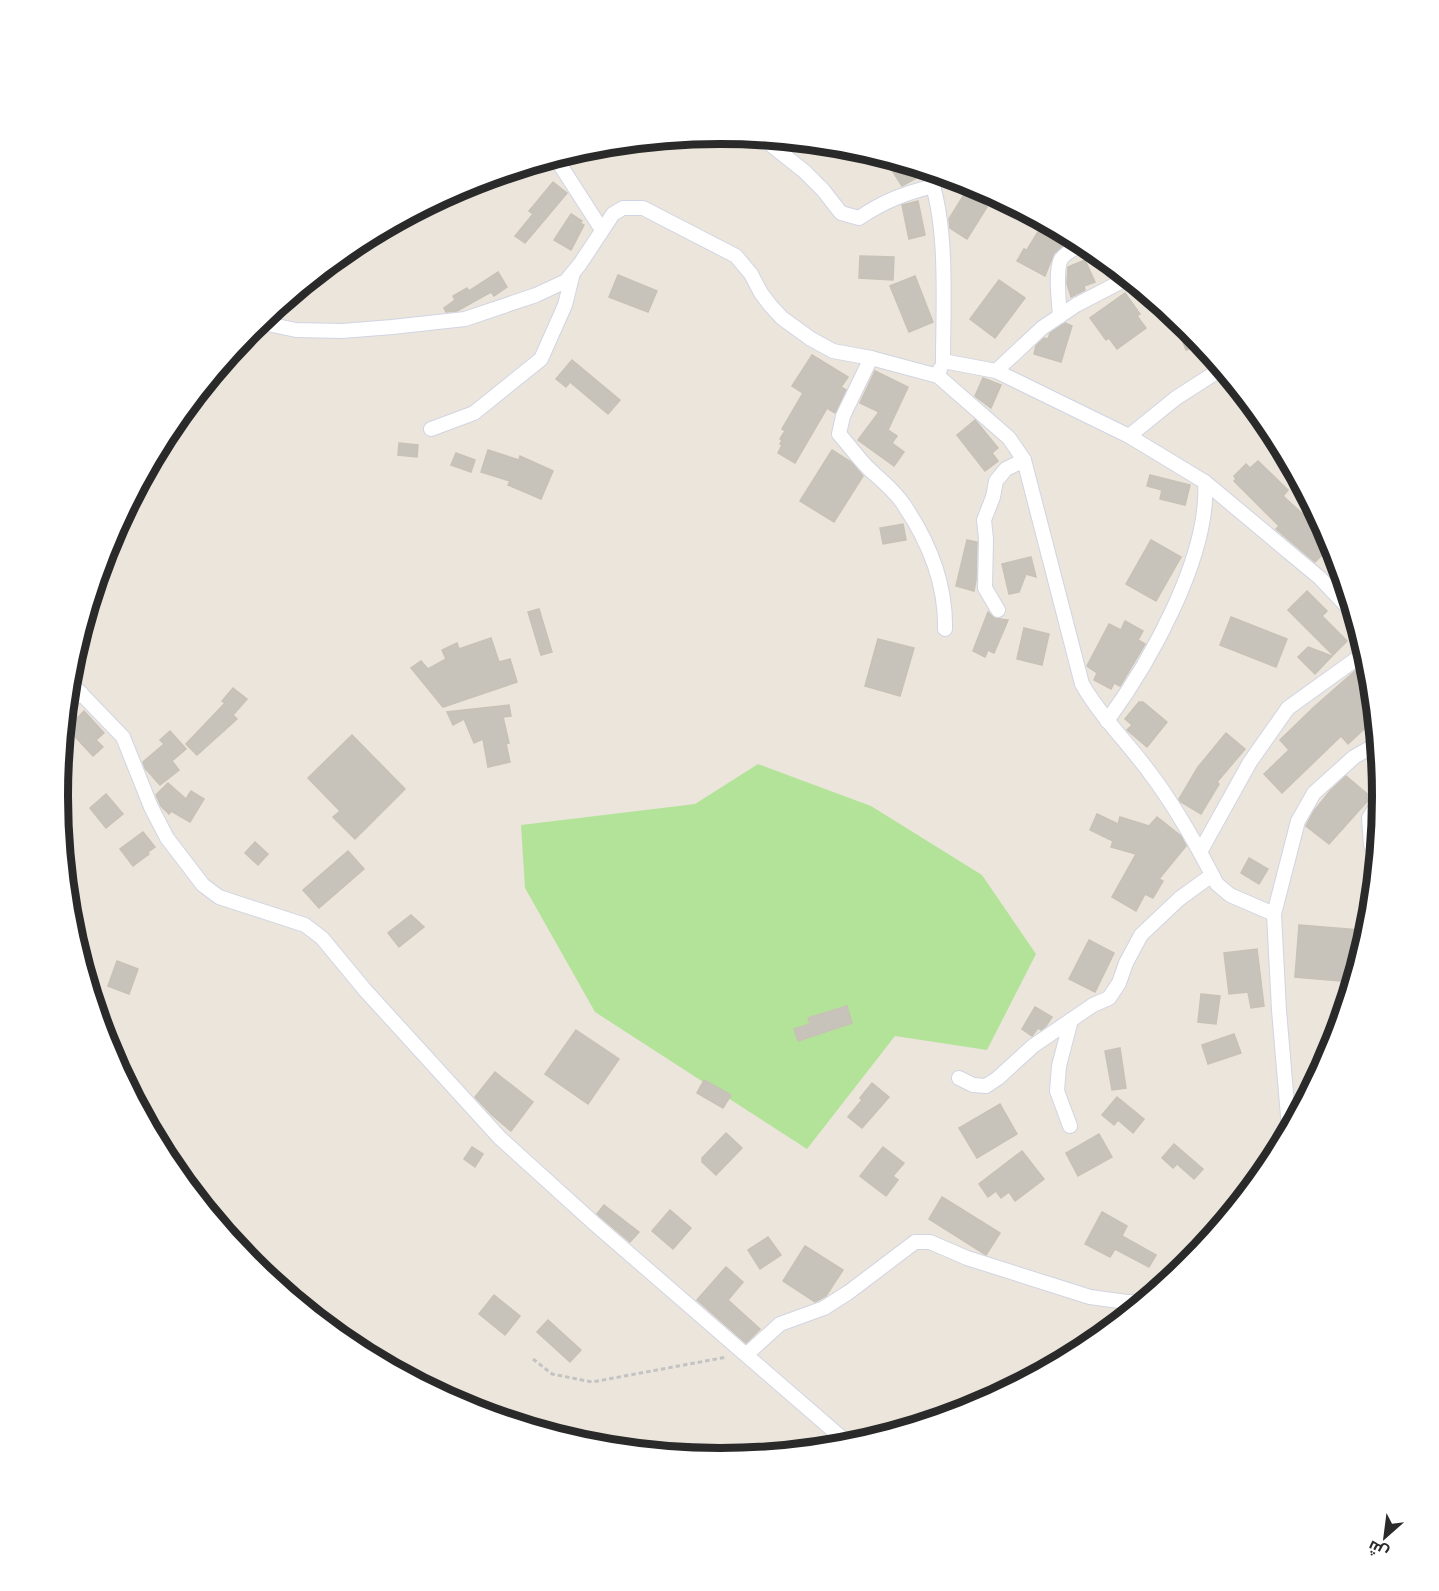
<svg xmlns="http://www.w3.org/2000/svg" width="1439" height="1591" font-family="'Space Grotesk',Cairo,sans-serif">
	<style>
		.green { fill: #b3e399 }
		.building { fill: #c7c3bb; stroke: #c8c1b6; stroke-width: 1.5 }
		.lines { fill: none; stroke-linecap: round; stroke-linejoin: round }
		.minor-casing { stroke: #d1d5e3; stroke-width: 16 }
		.path { stroke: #c3c3c3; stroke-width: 3; stroke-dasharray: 4.5 3; stroke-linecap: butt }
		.minor { stroke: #fff; stroke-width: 14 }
		.rim { fill: none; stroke: #2a2a2a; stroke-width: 8 }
	</style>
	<rect width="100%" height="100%" fill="#ece5dc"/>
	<path class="green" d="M758,764L871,806L982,875L1036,954L987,1050L895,1036L807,1149L595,1012L525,888L521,825L695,804Z"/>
	<g class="building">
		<path d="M883,156L913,165L920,176L902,186Z"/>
		<path d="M553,182L567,193L525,243L515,236L533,214L529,211Z"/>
		<path d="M965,193L987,207L967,239L950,228L949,219Z"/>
		<path d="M918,201L925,235L909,239L902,205Z"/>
		<path d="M571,214L582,221L580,223L584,225L571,250L554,240Z"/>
		<path d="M1044,222L1075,238L1054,253L1045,276L1017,261L1024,249L1027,250Z"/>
		<path d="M860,256L894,257L893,280L859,278Z"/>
		<path d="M1085,260L1095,282L1084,286L1085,290L1071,297L1067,284L1068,267Z"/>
		<path d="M498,272L507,287L494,296L491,292L457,311L446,312L444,308L455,300L453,296L467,288L469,291Z"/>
		<path d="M618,275L657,291L648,312L609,297Z"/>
		<path d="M915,276L933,322L909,332L890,286Z"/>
		<path d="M999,280L1025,298L995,338L970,319Z"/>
		<path d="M1125,293L1140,314L1137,316L1146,328L1117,349L1109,338L1106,340L1090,318Z"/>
		<path d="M1173,315L1188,327L1202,344L1186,350Z"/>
		<path d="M1065,323L1072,326L1061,362L1034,354L1036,346L1044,338L1048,339L1050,333Z"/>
		<path d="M812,355L848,377L841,387L846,390L835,413L827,408L795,463L778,453L782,445L780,444L782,440L780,439L785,431L782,429L803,393L792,386Z"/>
		<path d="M572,360L620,400L608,414L570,382L566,387L556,379Z"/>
		<path d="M875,371L908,387L888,430L897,436L892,443L904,452L894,466L858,440L879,412L860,403Z"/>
		<path d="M983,378L1001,385L991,408L975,396Z"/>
		<path d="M975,420L998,448L992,453L998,461L985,471L957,435Z"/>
		<path d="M399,443L418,445L417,457L398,455Z"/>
		<path d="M488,450L519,460L520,456L553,471L541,499L508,485L510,481L481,472Z"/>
		<path d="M832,450L851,462L863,476L834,522L800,501Z"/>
		<path d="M456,453L475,460L471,472L451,465Z"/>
		<path d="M1258,461L1288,490L1283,496L1330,539L1334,550L1326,558L1322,555L1315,562L1276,529L1279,526L1234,481L1236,479L1234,476L1246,464L1250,468Z"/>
		<path d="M1150,475L1190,485L1185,505L1160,499L1162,490L1147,486Z"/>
		<path d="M903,524L906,540L883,544L880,528Z"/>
		<path d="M967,540L977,542L976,580L974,591L956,586Z"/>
		<path d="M1151,540L1181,557L1156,601L1126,584Z"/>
		<path d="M1031,557L1036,577L1026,574L1019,592L1009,594L1002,564Z"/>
		<path d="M1307,591L1327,611L1322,616L1347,641L1333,655L1288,610Z"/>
		<path d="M539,609L552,652L541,655L528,612Z"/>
		<path d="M988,612L994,618L1008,620L994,653L988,650L985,657L973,651Z"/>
		<path d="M1231,617L1287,639L1276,667L1220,645Z"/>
		<path d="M1125,621L1143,631L1138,640L1145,644L1120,686L1114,683L1111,689L1094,680L1097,673L1087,666L1109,624L1121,630Z"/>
		<path d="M1024,628L1049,634L1042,665L1017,659Z"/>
		<path d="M491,638L499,662L510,659L517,682L443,707L411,668L421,661L428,669L446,659L442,650L457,643L459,649Z"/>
		<path d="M878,639L914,648L900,696L865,686Z"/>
		<path d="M1308,647L1332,656L1315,674L1298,657Z"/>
		<path d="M1355,671L1371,689L1375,719L1348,744L1341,736L1282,793L1264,774L1289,750L1280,740L1314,707Z"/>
		<path d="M233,688L247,699L233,715L237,719L197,755L186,744L225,703L222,701Z"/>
		<path d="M1139,702H1143L1167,722L1147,747L1127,730L1132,725L1125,719Z"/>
		<path d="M509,705L511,716L503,717L509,743L506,744L510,762L488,767L483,739L474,743L464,719L453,725L447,712Z"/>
		<path d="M84,711L104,733L96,740L103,747L93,756L67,728Z"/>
		<path d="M170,731L186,749L172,761L179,770L160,785L145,768L143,762L164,744L160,740Z"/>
		<path d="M1226,733L1245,749L1217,782L1219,784L1201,814L1181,802L1179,799L1198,767Z"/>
		<path d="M352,735L405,789L355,839L333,817L340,811L308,778Z"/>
		<path d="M1346,776L1371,797L1329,844L1306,826L1314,811L1330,791Z"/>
		<path d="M168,783L186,799L191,791L204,799L190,822L171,811L169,814L161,806L156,795Z"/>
		<path d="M106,794L123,814L106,828L90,808Z"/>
		<path d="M1097,814L1118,824L1120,817L1149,826L1157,817L1181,836L1186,846L1159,879L1163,881L1153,898L1145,894L1136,911L1112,897L1136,854L1111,847L1113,841L1090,830Z"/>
		<path d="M143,832L155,847L148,852L149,854L133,866L120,849Z"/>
		<path d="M255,842L268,854L258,865L245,853Z"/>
		<path d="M348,851L364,869L319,908L303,890Z"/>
		<path d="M1249,858L1268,869L1259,884L1241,873Z"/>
		<path d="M411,915L424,927L399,947L388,933Z"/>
		<path d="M1299,925L1360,930L1357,964L1352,982L1295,977Z"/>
		<path d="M1089,940L1114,953L1095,992L1069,979Z"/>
		<path d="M1257,949L1264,1006L1251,1008L1248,992L1229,994L1224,953Z"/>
		<path d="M117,961L138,969L129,994L108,986Z"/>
		<path d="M1201,994L1220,996L1216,1024L1198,1022Z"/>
		<path d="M847,1006L852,1023L798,1041L794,1029L810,1024L808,1018Z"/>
		<path d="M1035,1007L1052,1017L1046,1026L1041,1030L1038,1028L1032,1036L1022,1029Z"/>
		<path d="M576,1030L619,1059L588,1104L545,1074Z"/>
		<path d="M1234,1034L1241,1053L1208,1064L1202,1045Z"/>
		<path d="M1120,1048L1126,1088L1112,1090L1105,1051Z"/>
		<path d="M495,1072L533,1102L511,1131L492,1115L475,1097Z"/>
		<path d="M704,1080L731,1095L723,1108L697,1093Z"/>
		<path d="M872,1083L889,1097L862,1128L848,1117L862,1100L860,1098Z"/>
		<path d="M1117,1097L1144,1119L1133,1133L1118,1120L1114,1125L1102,1115Z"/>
		<path d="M1000,1104L1017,1134L977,1158L959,1128Z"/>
		<path d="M726,1133L742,1148L716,1175L702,1162V1158Z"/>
		<path d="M1099,1134L1112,1157L1078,1176L1066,1153Z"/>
		<path d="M1174,1144L1203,1169L1194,1179L1177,1164L1173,1168L1162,1158Z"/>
		<path d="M472,1147L483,1154L475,1167L464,1159Z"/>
		<path d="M883,1147L904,1163L893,1176L898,1180L886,1196L860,1176Z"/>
		<path d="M1022,1151L1044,1179L1015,1201L1009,1192L1001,1198L996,1191L988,1197L979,1184Z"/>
		<path d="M942,1197L1000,1233L986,1255L929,1219Z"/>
		<path d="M604,1205L639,1232L630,1242L597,1214Z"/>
		<path d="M670,1210L691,1228L673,1249L652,1231Z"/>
		<path d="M1102,1212L1127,1226L1122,1236L1156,1255L1149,1267L1115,1249L1110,1257L1085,1244Z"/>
		<path d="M768,1237L781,1255L760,1269L748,1250Z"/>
		<path d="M805,1246L843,1270L826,1296L815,1302L783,1281Z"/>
		<path d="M726,1267L743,1282L728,1300L760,1329L746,1343L697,1300Z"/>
		<path d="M494,1295L520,1316L505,1335L479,1314Z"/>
		<path d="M548,1320L581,1350L570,1362L537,1332Z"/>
	</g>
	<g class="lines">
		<g class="minor-casing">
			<g id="minor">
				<path d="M761,137L804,171L823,190L841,213L859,218C884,201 905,193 934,186"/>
				<path d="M555,157L602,230"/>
				<path d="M927,169C949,220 943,305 943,361L996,371L1129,436L1205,482L1320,578L1353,613"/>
				<path d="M1060,316C1059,302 1055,271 1061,259C1066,252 1077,247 1084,243"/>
				<path d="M258,322L296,330L342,331L392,327L465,319L536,295L566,281L580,264L613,214L623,208H643L736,256L751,274L761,293L770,305L782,318L811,339L833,351L871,358L938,376"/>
				<path d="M871,358L843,416L839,434C849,445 858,458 869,469C881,480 895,491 904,505C929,542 946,584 945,629"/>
				<path d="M940,369L938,376L1009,438L1024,460L1082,684C1101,717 1128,743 1150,773C1169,798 1185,825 1200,852"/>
				<path d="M996,371L1042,328L1076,305L1128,278"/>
				<path d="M431,429L474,413L541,359L565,305L573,273"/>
				<path d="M1129,436L1176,398L1218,371"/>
				<path d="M998,610L985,588L986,539L984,520L993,497L996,481L1006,469L1024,460"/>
				<path d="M68,680L123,737L151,807L167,838L203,885L219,897L305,925L322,938L365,990L500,1138L595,1224L850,1445"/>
				<path d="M66,704L81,693"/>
				<path d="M1107,721C1150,662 1210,556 1205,482"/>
				<path d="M1376,858L1371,845L1369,818L1382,797"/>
				<path d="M1274,914L1230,895L1217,884L1200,852L1250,762L1288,708L1359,657L1364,650"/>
				<path d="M959,1078L973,1085L986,1086L998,1078L1033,1046L1093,1005L1109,998L1119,983L1126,963L1141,935L1179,899L1212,875"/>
				<path d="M1070,1126L1057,1091L1059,1066L1071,1020"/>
				<path d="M1289,1128L1279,1010L1274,914L1298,821L1314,793L1354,757L1377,744"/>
				<path d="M747,1354L780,1324L824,1308L849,1292L915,1242H930L967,1258L1090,1297L1127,1302H1141"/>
			</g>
		</g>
		<path class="path" d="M533,1359L552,1374L592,1382L727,1357"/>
		<use href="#minor" class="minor"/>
	</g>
	<path d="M0 0H1439V1591H0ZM68 796a652 652 0 1 1 1304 0a652 652 0 1 1-1304 0Z" fill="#fff" fill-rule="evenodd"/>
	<path class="rim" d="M68 796a652 652 0 1 1 1304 0a652 652 0 1 1-1304 0Z"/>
	<g transform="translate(1385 1537) rotate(208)" stroke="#ffffff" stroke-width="4.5" paint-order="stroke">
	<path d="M0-4.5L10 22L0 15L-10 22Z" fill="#2a2a2a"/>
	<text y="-9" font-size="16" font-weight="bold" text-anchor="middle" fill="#2a2a2a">ش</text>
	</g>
</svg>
